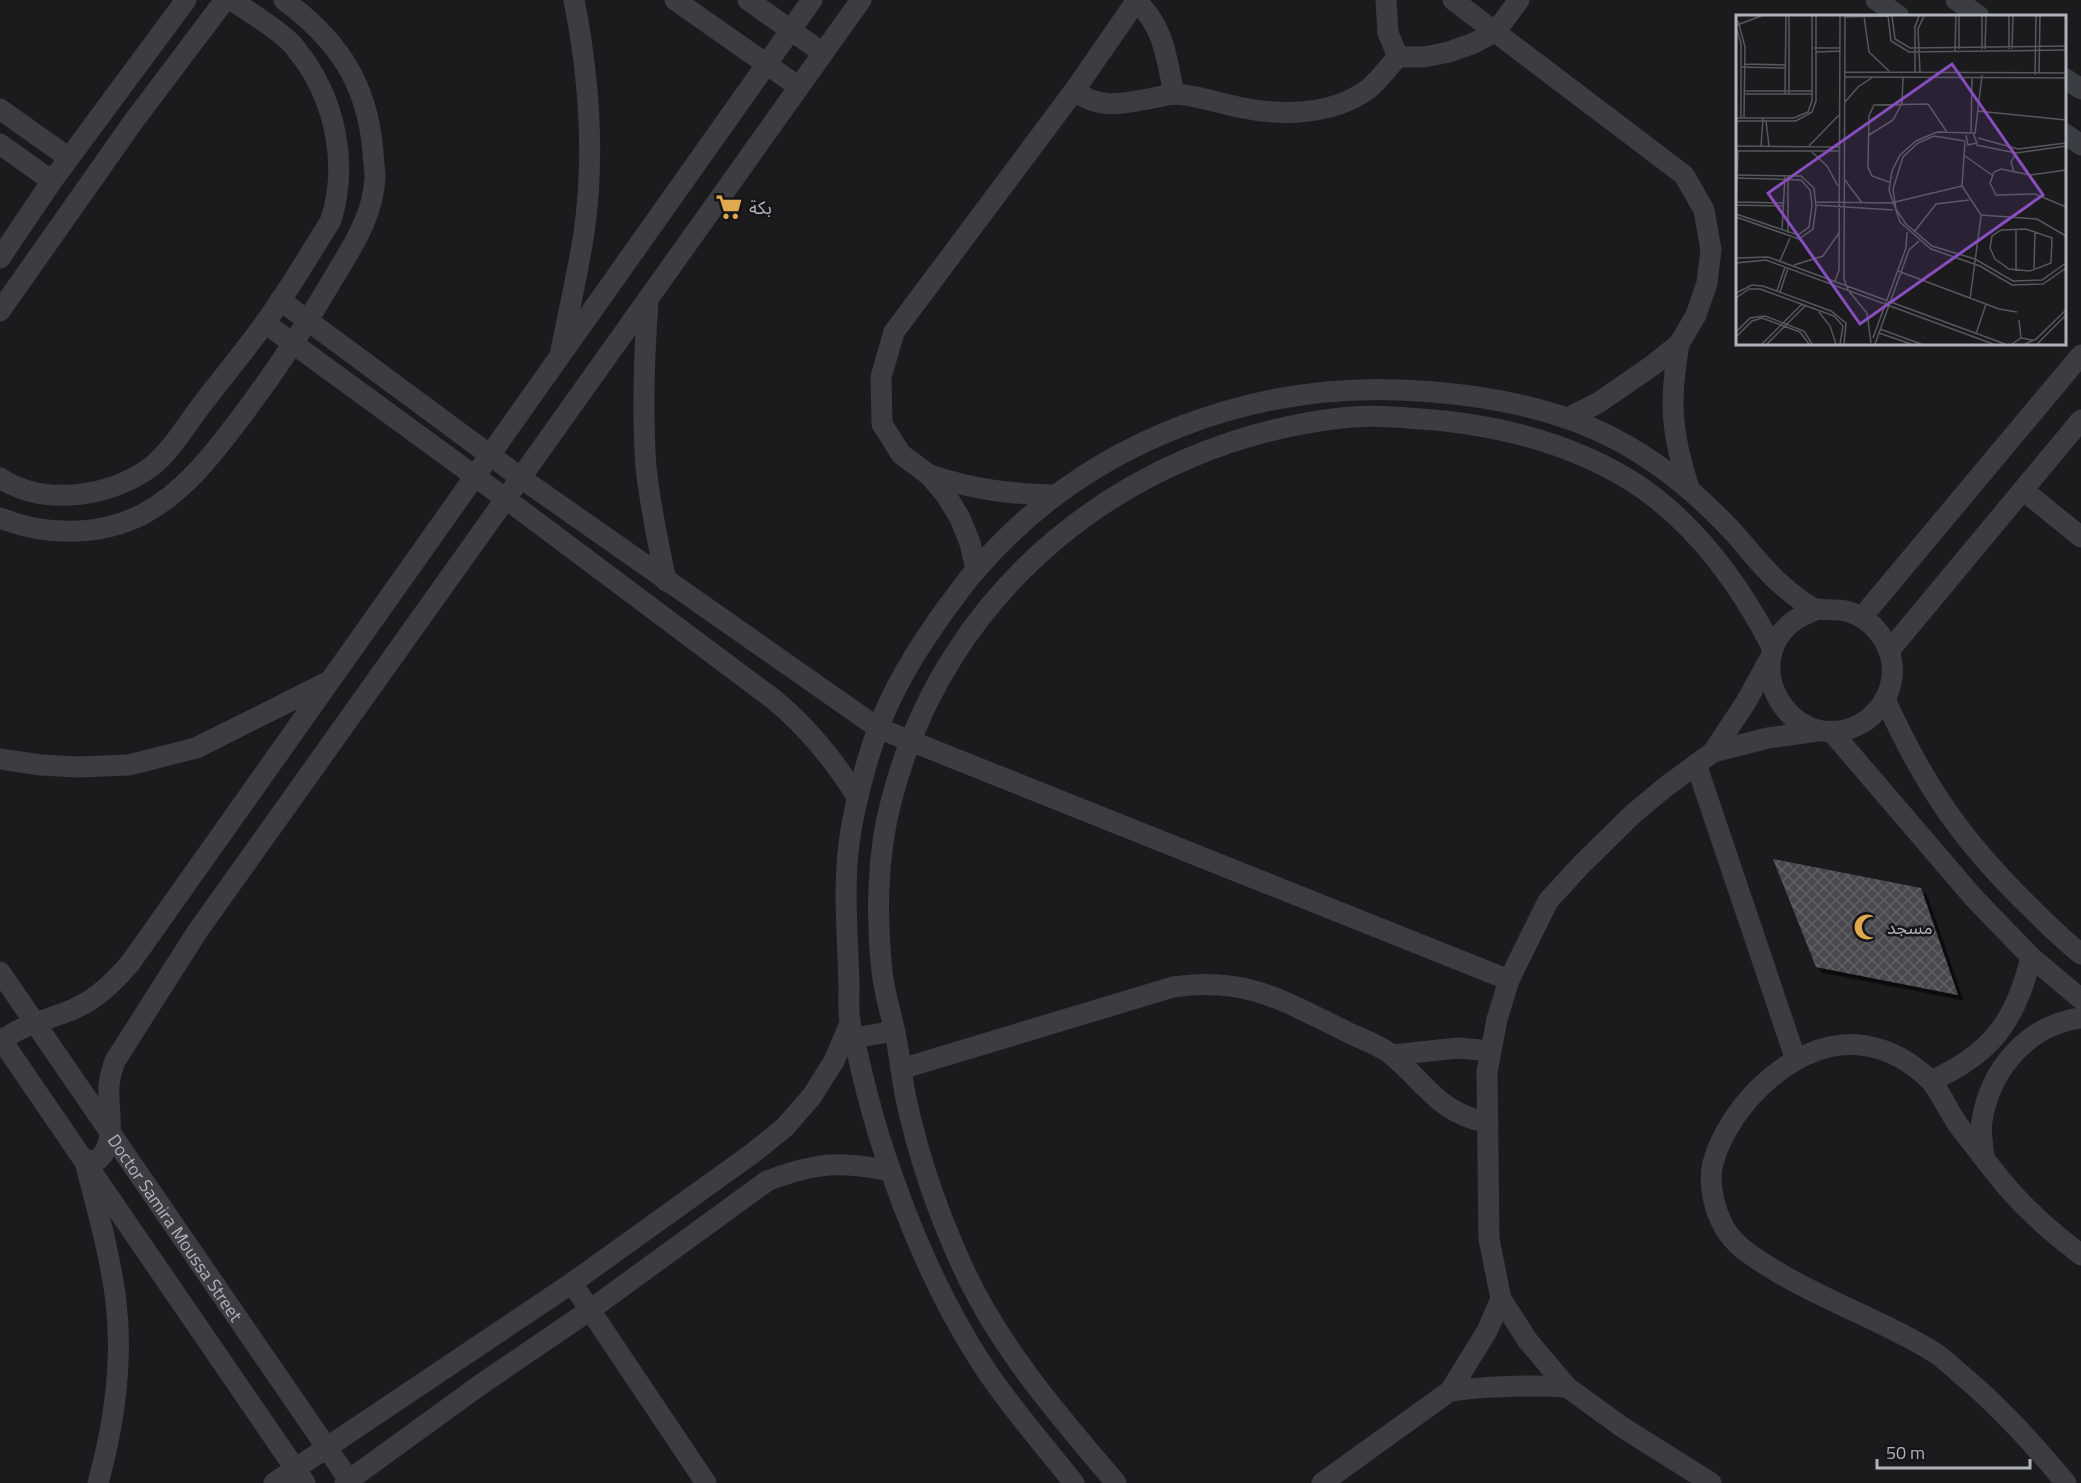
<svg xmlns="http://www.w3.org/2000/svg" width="2081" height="1483" font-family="'Titillium Web','Noto Sans Arabic',sans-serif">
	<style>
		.building { fill: url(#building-cross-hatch); filter: url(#shadow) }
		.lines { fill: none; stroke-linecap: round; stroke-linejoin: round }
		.street { stroke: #3c3d42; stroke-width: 21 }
		.labels { text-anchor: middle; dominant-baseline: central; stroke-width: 5; stroke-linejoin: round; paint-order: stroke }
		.poi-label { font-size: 18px; fill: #afb3bb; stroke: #161618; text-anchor: start }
		.street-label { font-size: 18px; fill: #afb3bb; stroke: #161618 }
		.inset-road { fill: none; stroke: #56585c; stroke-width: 1.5 }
		.view { fill: #884ebe; fill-opacity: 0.15; stroke: #884ebe; stroke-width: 3 }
		.inset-edge { fill: none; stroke: #afb3bb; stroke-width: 3 }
	</style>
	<defs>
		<pattern id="building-cross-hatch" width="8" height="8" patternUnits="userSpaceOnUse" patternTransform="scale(1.5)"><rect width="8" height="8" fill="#48494d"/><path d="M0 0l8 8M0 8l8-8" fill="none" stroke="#606165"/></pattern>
		<filter id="shadow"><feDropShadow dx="5.5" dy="5.5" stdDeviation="0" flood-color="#0009"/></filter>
	</defs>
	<rect width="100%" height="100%" fill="#1b1b1d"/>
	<path class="building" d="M1773,859L1921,888L1958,995L1816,967Z"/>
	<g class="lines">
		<g class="street">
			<path d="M675,0L799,87"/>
			<path d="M748,0L823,53"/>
			<path d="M1386,0L1388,33L1398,57"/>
			<path d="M1453,0L1684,175L1704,210L1711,250L1707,283L1696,315L1679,344L1653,365L1598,403L1568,418"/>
			<path d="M1876,0L1899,16"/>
			<path d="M1956,0L1979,16"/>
			<path d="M1136,1C1164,26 1167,60 1174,94"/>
			<path d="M2064,78L2081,89"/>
			<path d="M1074,91C1102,110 1121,104 1153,98C1160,97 1168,94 1175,94C1196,95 1218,103 1238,107C1280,116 1330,116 1367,90C1378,82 1388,67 1398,57H1424L1449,52L1474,43L1496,31L1519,0"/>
			<path d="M0,109L69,158"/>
			<path d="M2064,133L2081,145"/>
			<path d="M0,144L52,181"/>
			<path d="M0,258L52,181L186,0"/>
			<path d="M280,300L521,478L878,728L1509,980"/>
			<path d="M648,302C644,357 642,412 646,467C650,506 658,543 666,581"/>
			<path d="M0,311L133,122L225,0"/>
			<path d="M265,323L506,499L772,698C808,727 834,760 858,798"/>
			<path d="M1679,344C1669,402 1671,432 1689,488"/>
			<path d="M561,350C569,311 578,272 584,233C595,156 589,76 574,0"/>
			<path d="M930,475C975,490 1010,494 1056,495"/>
			<path d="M0,478C45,507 109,497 151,467C170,452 185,427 200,407C222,378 246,350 267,320C290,288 310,254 331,220C348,166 336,104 303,58C299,54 296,48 292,44C277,28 250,13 232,0"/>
			<path d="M2023,490L2081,537"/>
			<path d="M0,518C45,536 101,537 145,513C183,492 210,458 235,425C269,381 299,336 327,289C347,254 373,220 375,178C375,169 373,159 373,151C367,83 338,40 284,0"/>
			<path d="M976,570L970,543L960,518L946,495L929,475L901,454L882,424L881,377L894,332L1074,91L1137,0"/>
			<path d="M1862,617L2081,355"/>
			<path d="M1889,651L2081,420"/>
			<path d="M1885,699C1924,786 1963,842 2031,908C2047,924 2063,940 2081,954"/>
			<path d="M1831,731L1974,898L2031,957L2081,999"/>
			<path d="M1713,752L1768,738L1818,731"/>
			<path d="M0,759L40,765L78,767L129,765L196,748L326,683"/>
			<path d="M1696,764L1796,1060"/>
			<path id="s1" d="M0,972L351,1483"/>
			<path d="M0,1038L305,1483"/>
			<path d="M853,1038L895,1031"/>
			<path d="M3,1042C15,1025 57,1018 78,1007C99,997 116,980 131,962L812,0"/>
			<path d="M1392,1055L1458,1048L1491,1051"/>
			<path d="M901,1069L1173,987C1245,976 1282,1000 1345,1031C1360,1039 1381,1045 1393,1056C1429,1087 1438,1112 1488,1123"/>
			<path d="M1931,1081C1991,1054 2016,1021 2031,957"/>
			<path d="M1984,1158C1983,1146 1980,1132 1982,1121C1990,1069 2028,1025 2081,1018"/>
			<path d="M572,1283L706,1483"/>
			<path d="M1450,1391C1490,1386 1527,1385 1567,1387"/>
			<path d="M98,1483C114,1425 123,1362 116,1301C110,1254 97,1208 85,1162L99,1159C118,1141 107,1108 109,1085C110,1076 112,1069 115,1061L197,932L861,0"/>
			<path d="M274,1483L572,1283L753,1153L785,1127L812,1096L834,1061L850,1023"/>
			<path d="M345,1483L480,1385L590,1310L767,1181C814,1163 841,1160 890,1171"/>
			<path d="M1074,1483C1042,1443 1008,1404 980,1361C935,1291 904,1215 879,1136C871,1109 864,1083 858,1056C855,1044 851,1033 850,1021C848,1010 849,997 849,986C848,939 843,891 849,844C853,811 866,761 878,729C894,685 921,643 948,606C958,594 966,580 977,569C1090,438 1263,376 1433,392C1495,397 1560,410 1615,439C1661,463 1700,496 1735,534C1751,552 1764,570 1783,586C1791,593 1802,602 1811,607C1822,612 1834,608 1846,611C1877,619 1898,652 1891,683C1887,702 1872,720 1854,727C1789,753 1737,662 1795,620C1801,616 1809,613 1816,610"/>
			<path d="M1116,1483C1061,1418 1003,1352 966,1274C939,1217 918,1156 905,1094C901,1072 899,1050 894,1028C890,1010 884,991 882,972C876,919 877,854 891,802C944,590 1126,443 1341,418C1375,414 1411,418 1445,421C1515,429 1583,448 1642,488C1700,529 1741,586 1773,649"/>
			<path d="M1322,1483L1450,1391L1487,1331L1501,1299"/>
			<path d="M1711,1483L1622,1427L1567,1387L1528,1341L1501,1299L1489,1239L1487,1072L1497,1019L1509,980L1548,901L1582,864L1633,814L1664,788L1713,752L1746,702L1769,660"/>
			<path d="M2066,1483C2034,1445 2002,1409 1964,1377C1954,1369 1944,1358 1932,1351C1882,1320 1824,1301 1774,1270C1755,1258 1735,1247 1724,1227C1714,1209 1708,1183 1713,1163C1729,1103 1801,1033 1867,1046C1890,1050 1912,1063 1929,1079C1941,1091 1950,1116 1962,1130C1984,1158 2005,1188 2031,1212C2046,1228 2064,1241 2081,1255"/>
		</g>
	</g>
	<defs>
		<g id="supermarket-bare" transform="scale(2.07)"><path d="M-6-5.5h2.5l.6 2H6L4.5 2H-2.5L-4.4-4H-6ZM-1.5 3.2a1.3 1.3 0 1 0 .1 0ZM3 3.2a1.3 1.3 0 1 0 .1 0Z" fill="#e1a94e" stroke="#161618" stroke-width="2.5" paint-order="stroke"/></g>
		<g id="mosque-bare" transform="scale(2.07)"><path d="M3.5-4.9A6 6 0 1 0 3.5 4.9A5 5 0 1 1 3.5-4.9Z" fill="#e1a94e" stroke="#161618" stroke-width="2.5" paint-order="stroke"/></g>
	</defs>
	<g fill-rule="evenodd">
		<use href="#supermarket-bare" x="729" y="207"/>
		<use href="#mosque-bare" x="1867" y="927"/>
	</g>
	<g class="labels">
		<g class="poi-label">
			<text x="749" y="207">بكة</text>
			<text x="1887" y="927">مسجد</text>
		</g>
		<g class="street-label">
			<text stroke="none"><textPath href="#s1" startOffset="310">Doctor Samira Moussa Street</textPath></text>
		</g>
	</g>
	<g transform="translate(1736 15)">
		<rect width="330" height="330" fill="#1b1b1d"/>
		<path class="inset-road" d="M109,1L108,264L112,275L131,298L135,328M128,1L133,37L153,56M152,1L155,26L173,37L330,35M156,1L159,24L174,33L330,31M109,2L152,1M2,6L9,32L8,103M1,10L25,1M0,12L5,28V103M78,33H104M223,34V1M246,34V1M249,34L250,1M273,34V1M276,34L277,1M219,36L220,1M80,37L104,36M9,49L49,50M6,52L49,53M109,57L330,58M179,57V12L183,1M184,57L182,14L188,1M303,59L304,1M299,60L300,1M108,62L330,63M9,76H76M9,79H76M49,79L50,1M53,79V1M109,87L122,72L137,62M241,96L330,105M0,103H58L72,97L76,86V1M0,106H60L76,97L80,86V1M30,106L33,131M235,117L236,62M239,119L246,60M133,120L157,105L166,88L167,62M230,120L232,130L241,128L237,118L201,117L180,126L164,140L156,156L153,175L164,207L195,234L244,251L276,270L307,269L330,253M242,123L282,134L330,128M229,126L198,121L182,128L167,142L157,174L160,194L170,209L196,231L239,244L277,266L306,265L330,248M229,127L226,171L245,200L301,204L330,221M240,130L280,138L330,131M0,131L104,132M25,131L27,104M72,132L104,99M0,136H104M76,137L91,151L102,171M229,141L256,160M330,155L294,160L265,154L258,157L254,168L260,180L299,179L330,192M278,157L275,147L280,138M0,160L65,161L78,173L80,192L77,214L63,224L0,202M0,163L65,165L74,175L76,190L73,212L62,220L0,199M109,165L126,188M153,167L136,161L132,152L133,101L138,90L192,89L211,117M1,187L48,188M79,187L155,188L226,171M1,190L48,191M79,190L157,195M0,199L2,135M46,215L49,161M265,215L290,214L316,223L315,248L294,256L273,254L259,244L254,233L256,221ZM178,217L200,189L233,185M52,218V161M0,243L32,242L269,329M44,246L54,223M0,248L30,245L257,329M58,250L87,241L103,218M298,255L299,217M162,256L263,294L281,297M280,256V214M99,266L103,255L104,1M41,276L49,252M44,277L52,253M0,278L16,270L27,271L95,296L110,308L108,329M0,283L13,274H24L98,301L107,311L104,329M234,284L245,201M83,297L94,311L100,329M283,305L285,323M144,314L185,329M0,317L14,303L29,301L68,316L76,329M143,318L175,329M240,319L250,289M0,322L16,306L26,303L64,317L73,329M137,323L170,233L171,217M26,329L66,289M31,329L70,290M139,329L173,235L183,226M276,329L285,323L296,325M289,329L300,324L330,295M301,329L330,300"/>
		<path class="view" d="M216,49L307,180L124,309L32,178Z"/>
		<rect width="330" height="330" class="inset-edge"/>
	</g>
	<path d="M1877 1459v9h153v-9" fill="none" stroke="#afb3bb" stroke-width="3"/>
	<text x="1886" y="1459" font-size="18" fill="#afb3bb" stroke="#161618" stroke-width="4.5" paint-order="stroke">50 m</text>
</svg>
